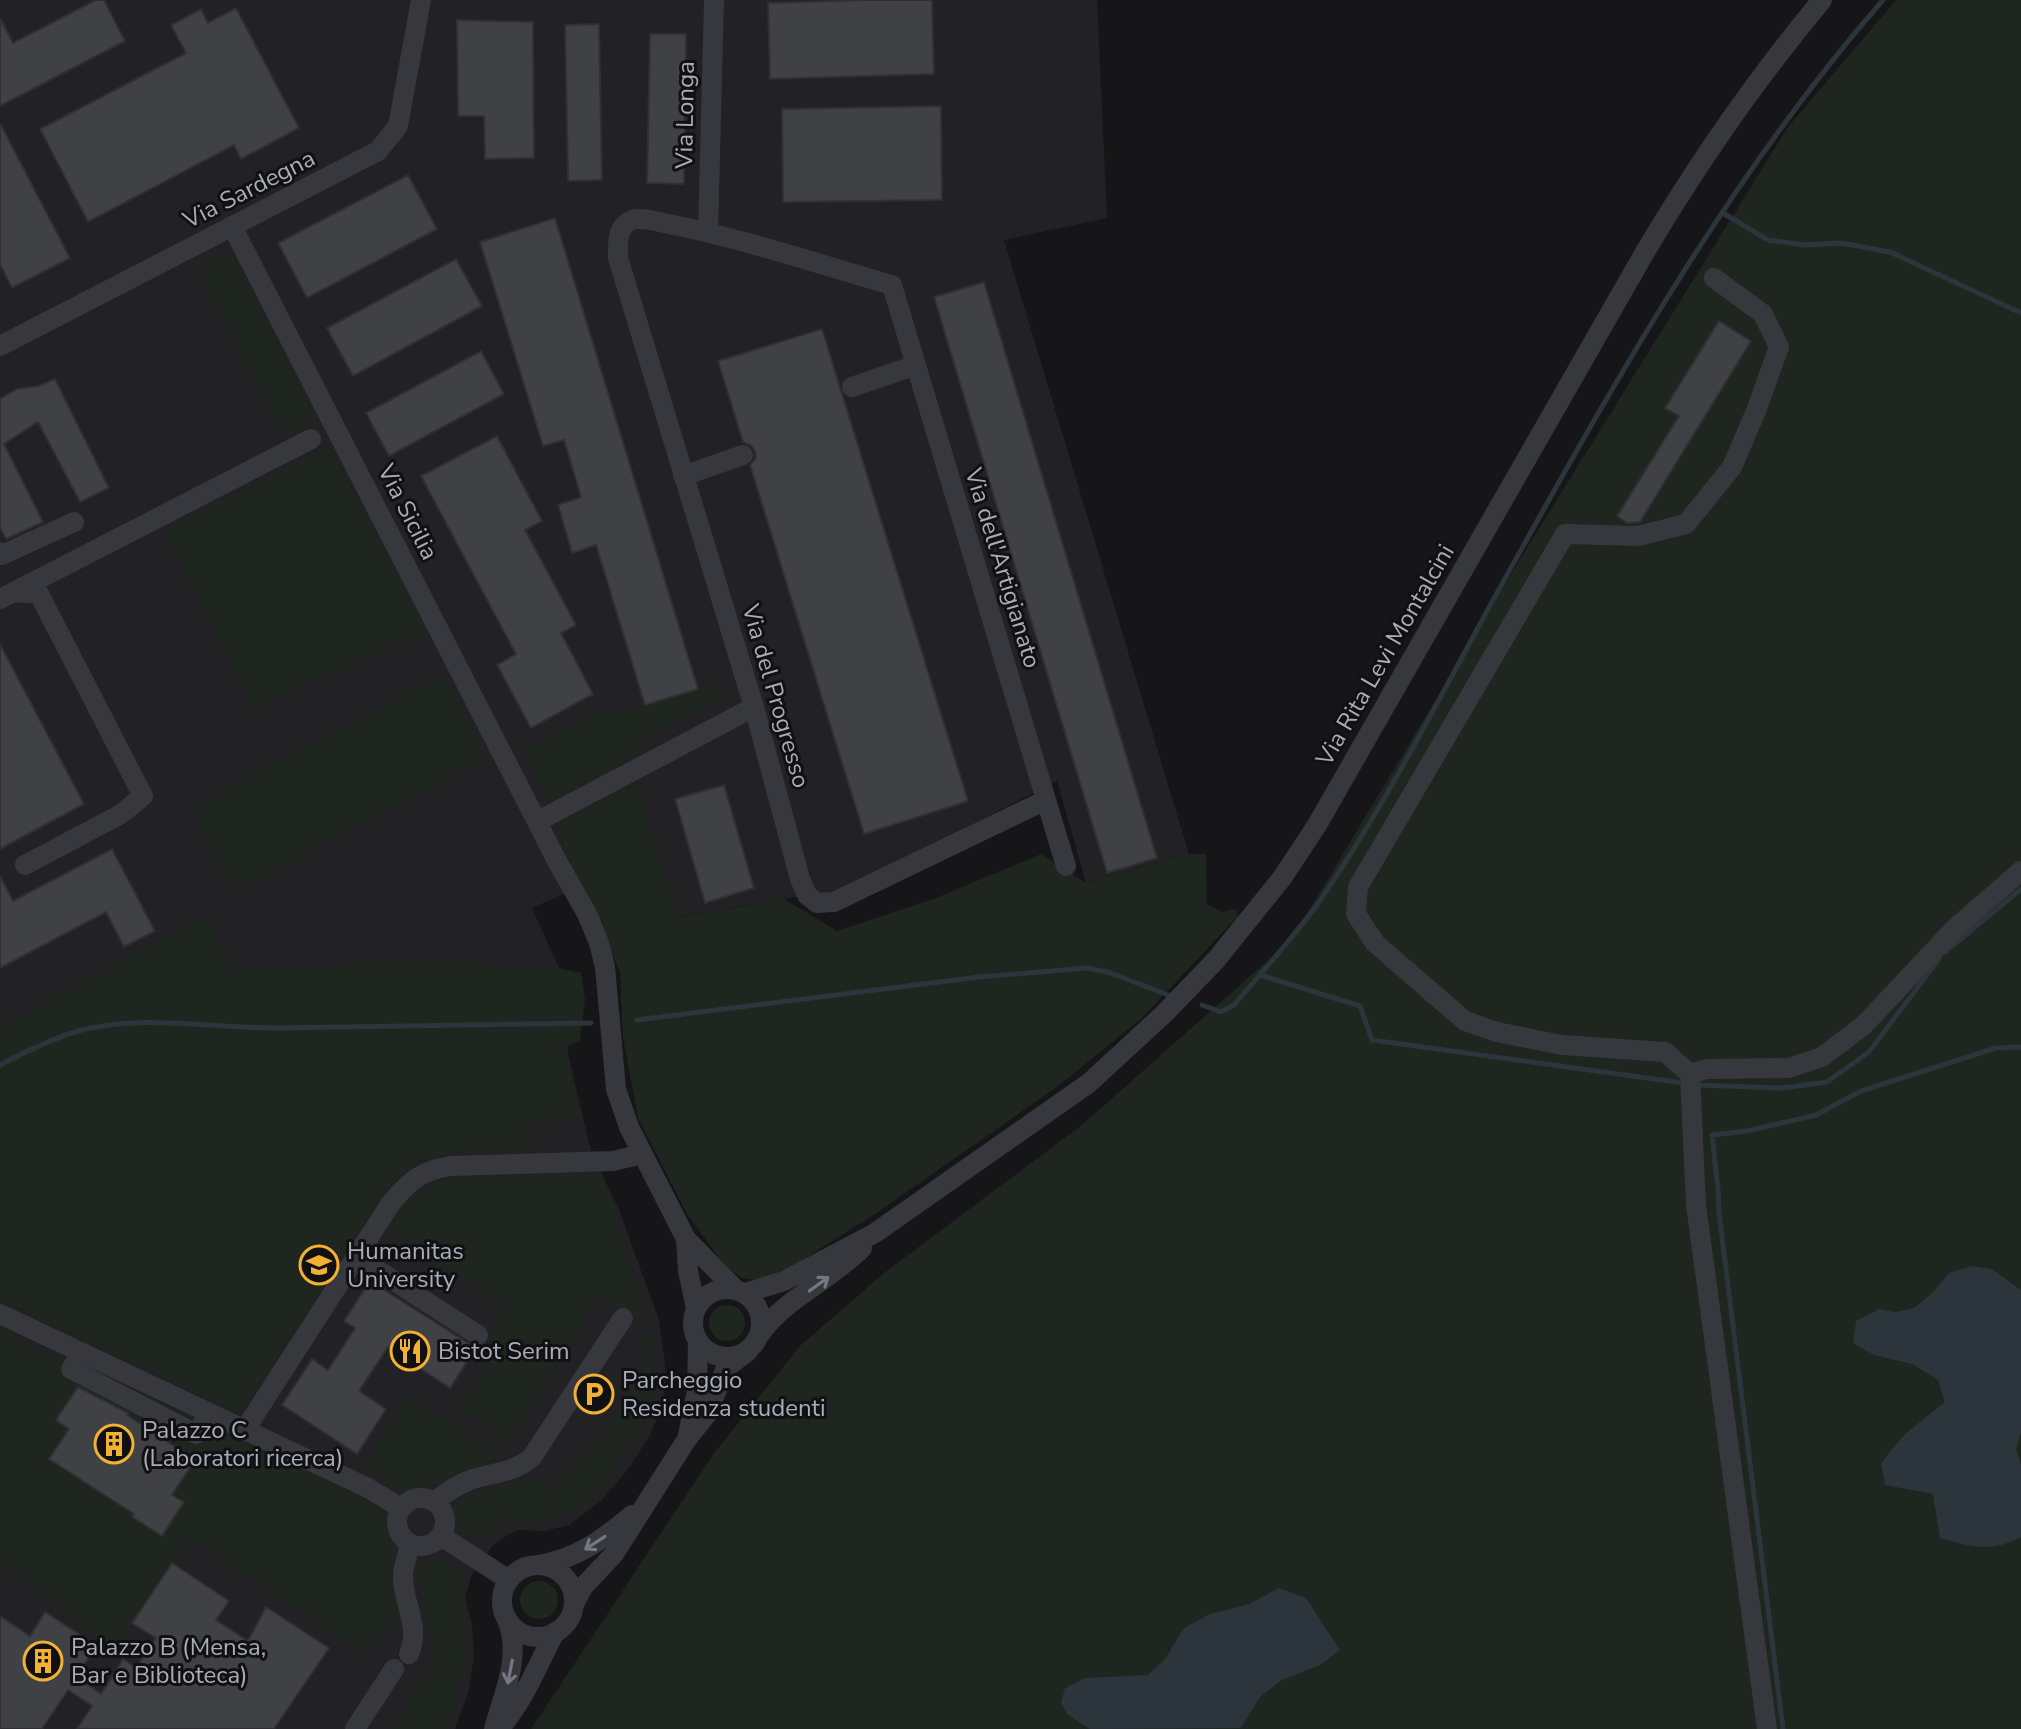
<svg xmlns="http://www.w3.org/2000/svg" width="2021" height="1729" font-family="'Nunito Sans',sans-serif">
	<style>
		.built { fill: #222225 }
		.green { fill: #1e261f }
		.water { fill: #2c353c }
		.lines { fill: none; stroke-linecap: round; stroke-linejoin: round }
		.stream { stroke: #2c353c; stroke-width: 5 }
		.building { fill: #404145; stroke: #303034; stroke-width: 2 }
		.minor { stroke: #37383d; stroke-width: 20 }
		.oneway { stroke: #757881 }
		.labels { text-anchor: middle; dominant-baseline: central; stroke-width: 6; stroke-linejoin: round; paint-order: stroke }
		.street-label { font-size: 24px; fill: #a8adb8; stroke: #111113 }
		.poi-label { font-size: 24px; fill: #a8adb8; stroke: #111113; text-anchor: start }
	</style>
	<rect width="100%" height="100%" fill="#161618"/>
	<path class="built" d="M0,0H1097L1107,218L1004,240L1189,854L1086,883L1057,781L833,895H807L678,917L637,784L582,886L532,908L559,968L569,1058L591,1151L619,1210L659,1320L667,1378L661,1408L649,1437L629,1468L602,1500L569,1525L545,1531L516,1530L494,1544L472,1574L465,1597L472,1624L474,1656L469,1690L455,1729H0Z"/>
	<g class="green">
		<path d="M1896,0H2021V1729H531L715,1452L801,1345L884,1273L1083,1124L1292,939L1522,556L1788,127Z"/>
		<path d="M230,253L314,418L282,434L199,269Z"/>
		<path d="M329,448L428,628L253,710L164,530Z"/>
		<path d="M441,674L485,757L236,891L192,809Z"/>
		<path d="M722,682L724,695L639,738L645,750L548,799L522,752L611,706L615,714Z"/>
		<path d="M637,783L679,917L784,899L837,931L936,898L1041,854L1086,883L1189,854H1206L1207,904L1222,912L1236,909L1238,916L1141,1019L1057,1087L875,1214L777,1276L761,1281L742,1278L725,1266L687,1214L638,1118L623,1038L620,972L599,922L565,855L560,823Z"/>
		<path d="M206,917L232,971L407,962L559,968L581,973L585,999L580,1040L559,1050L568,1062L579,1117L525,1123L529,1149C490,1152 435,1146 404,1172C398,1178 392,1185 386,1191L239,1414L0,1299V1026Z"/>
		<path d="M602,1174L647,1316L630,1314L597,1297L509,1440L459,1408L499,1346L486,1338L507,1308L385,1230L400,1207L422,1188L457,1176Z"/>
		<circle cx="727" cy="1323" r="18"/>
		<path d="M0,1325L25,1343L262,1446L324,1475L383,1512L399,1543L391,1579L404,1610L364,1653L188,1536L113,1650L0,1559Z"/>
		<path d="M646,1333L654,1336L652,1385L648,1413L606,1484L570,1513L535,1522L508,1519L479,1538L454,1528L451,1511C467,1479 505,1493 532,1479L553,1491C583,1457 643,1394 646,1348L637,1340Z"/>
		<path d="M408,1396L497,1452V1459L441,1482L402,1491L389,1485L380,1475L362,1471Z"/>
		<path d="M434,1556L462,1572L465,1666L448,1722L444,1729H390L436,1661L418,1578L424,1564Z"/>
		<circle cx="539" cy="1600" r="19"/>
	</g>
	<g class="water">
		<path d="M1972,1266L1992,1269L2021,1290V1432L2016,1449L2021,1465V1537C1991,1553 1971,1547 1940,1538L1933,1494L1885,1485L1881,1463L1905,1434L1945,1402L1938,1380L1912,1364L1874,1355L1853,1343L1856,1321L1879,1309L1895,1312L1914,1308L1931,1294L1949,1273Z"/>
		<path d="M1279,1588L1306,1598L1340,1650L1320,1665L1282,1680L1260,1697L1241,1728L1090,1729L1067,1714L1061,1703L1065,1688L1085,1678L1148,1675L1165,1659L1184,1628L1210,1614L1249,1604Z"/>
	</g>
	<g class="lines">
		<g class="stream">
			<path d="M1723,213L1768,240L1805,245L1841,243L1890,252L2021,313"/>
			<path d="M1945,952L2021,889"/>
			<path d="M1260,975L1360,1006L1372,1040L1683,1083"/>
			<path d="M1202,1005L1221,1012L1234,1005C1263,971 1293,938 1319,902C1386,805 1440,696 1497,593C1611,388 1728,177 1883,0"/>
			<path d="M637,1020L979,977L1087,968L1108,972L1168,995"/>
			<path d="M0,1065C25,1052 51,1039 78,1031C143,1013 214,1029 279,1028C383,1027 487,1025 591,1023"/>
			<path d="M1697,1085L1783,1088L1827,1082L1869,1052L1939,959"/>
			<path d="M1783,1729L1719,1213L1718,1189L1712,1135L1747,1131L1816,1115L1861,1091L1996,1048L2021,1047"/>
		</g>
	</g>
	<g class="building">
		<path d="M96,0H104L125,41L0,106V18L13,43Z"/>
		<path d="M867,0H932L934,74L770,79L768,3Z"/>
		<path d="M236,8L299,128L241,159L234,145L88,222L40,129L186,53L171,25L201,9L208,23Z"/>
		<path d="M457,20L533,22L534,158L485,159L484,116H458Z"/>
		<path d="M599,24L602,180L568,181L565,25Z"/>
		<path d="M650,34H686L684,184L647,183Z"/>
		<path d="M941,106L942,200L783,202L782,109Z"/>
		<path d="M0,123L70,258L12,288L0,264Z"/>
		<path d="M408,175L437,229L307,298L278,243Z"/>
		<path d="M555,218L698,689L645,705L596,545L572,553L558,505L581,497L564,440L543,446L480,242Z"/>
		<path d="M456,259L482,306L353,376L327,328Z"/>
		<path d="M984,282L1157,858L1107,873L934,297Z"/>
		<path d="M1719,321L1751,341L1640,522L1627,523L1617,516L1679,416L1665,408Z"/>
		<path d="M822,329L968,801L864,834L750,465L756,458L755,451L751,445L743,442L718,361Z"/>
		<path d="M481,351L504,394L389,456L366,413Z"/>
		<path d="M55,379L109,488L80,502L38,422L4,444L43,522L6,539L0,528V399L17,389L38,386Z"/>
		<path d="M497,436L542,521L525,530L576,625L561,633L593,694L531,728L497,665L516,654L421,476Z"/>
		<path d="M0,644L84,804L0,849Z"/>
		<path d="M724,785L754,888L705,903L675,799Z"/>
		<path d="M112,849L155,931L124,947L106,912L0,968V876L13,901Z"/>
		<path d="M370,1281L476,1348L450,1388L388,1347L359,1391L386,1409L357,1454L282,1405L312,1359L328,1370L355,1328L344,1321Z"/>
		<path d="M78,1387L128,1413L127,1415L195,1460L172,1495L184,1502L162,1536L132,1517L134,1514L49,1459L69,1429L56,1420Z"/>
		<path d="M172,1563L229,1601L216,1620L248,1641L266,1607L329,1648L274,1729H77L92,1706L68,1690L42,1729H0V1616L30,1636L45,1612L97,1646L76,1676L101,1694L123,1659L136,1668L156,1638L132,1623Z"/>
	</g>
	<g class="lines">
		<g class="minor">
			<path d="M232,226L557,861L587,914L599,943L605,967L616,1089L629,1127L686,1239L735,1289"/>
			<path d="M708,232L714,0"/>
			<path d="M1714,278L1763,314L1779,347L1756,411L1732,467L1686,524L1638,536L1565,534L1358,887L1356,914L1375,943L1465,1021L1497,1032L1562,1045L1665,1052L1690,1074L1696,1205L1767,1729"/>
			<path d="M0,346L378,151L398,126L421,0"/>
			<path d="M852,387L916,365"/>
			<path d="M683,476L743,455"/>
			<path d="M0,552L2,555L74,522"/>
			<path d="M14,592L39,594L143,796L121,814L25,865"/>
			<path d="M0,599L311,439"/>
			<path d="M1046,800L834,902L817,903L807,895L800,879L754,707L618,258C618,245 616,226 632,220C642,217 659,222 669,224C744,239 818,264 892,285L1046,800L1066,866"/>
			<path d="M538,821L754,707"/>
			<path d="M1690,1074L1706,1069L1789,1068L1822,1057L1864,1025L1955,928L2021,871"/>
			<path d="M686,1239L688,1271L696,1308"/>
			<path d="M357,1257L478,1335"/>
			<circle cx="727" cy="1323" r="34"/>
			<path d="M745,1293L784,1281L875,1233L1089,1083L1164,1014L1216,960L1282,878L1317,825L1645,252C1698,163 1756,79 1822,0"/>
			<path d="M0,1314L368,1488L401,1508"/>
			<path d="M761,1333C783,1300 832,1279 862,1248"/>
			<path d="M82,1352L71,1369L196,1434L209,1414"/>
			<path d="M244,1431L391,1203C411,1180 420,1171 451,1166L613,1161L642,1154"/>
			<path d="M688,1435L697,1391L698,1341"/>
			<circle cx="421" cy="1522" r="24"/>
			<path d="M435,1501C447,1492 458,1484 473,1479C495,1472 514,1473 532,1457L623,1318"/>
			<path d="M441,1536L509,1580"/>
			<path d="M539,1565C578,1558 602,1540 632,1515"/>
			<circle cx="538" cy="1601" r="36"/>
			<path d="M574,1604L583,1587L614,1554L687,1439L707,1414L726,1368L748,1351"/>
			<path d="M409,1654C421,1626 403,1605 403,1576C403,1566 408,1554 410,1544"/>
			<path d="M355,1729L394,1669"/>
			<path d="M494,1729C504,1691 522,1657 507,1619"/>
			<path d="M499,1729C525,1700 537,1666 555,1632"/>
		</g>
	</g>
	<defs><path id="oneway-shaft" d="M-6 0H5M1.5-3L5.5 0L1.5 3" fill="none" stroke-width="1.6" stroke-linecap="round" stroke-linejoin="round" transform="scale(2)"/></defs>
	<g class="oneway">
		<use href="#oneway-shaft" transform="translate(819 1284) rotate(-36)"/>
		<use href="#oneway-shaft" transform="translate(595 1543) rotate(147)"/>
		<use href="#oneway-shaft" transform="translate(510 1672) rotate(101)"/>
	</g>
	<defs>
		<g id="university-ring" transform="scale(2)"><circle r="9.5" fill="#111113" stroke="#f2b134" stroke-width="1.5"/><path d="M0-5L7-2L0 1L-7-2ZM-4 1L0 2.5L4 1V4Q0 6-4 4Z" fill="#f2b134"/></g>
		<g id="restaurant-ring" transform="scale(2)"><circle r="9.5" fill="#111113" stroke="#f2b134" stroke-width="1.5"/><path d="M-5-6h1v4h1v-4h1v4h1v-4h1v5L-1.5 .5V6h-2V.5L-5-1ZM5-6V6H3V1.5H1.5Q1.5-4 5-6Z" fill="#f2b134"/></g>
		<g id="parking-ring" transform="scale(2)"><circle r="9.5" fill="#111113" stroke="#f2b134" stroke-width="1.5"/><path d="M-3.5-5.5H1a3.5 3.5 0 0 1 0 7H-1V5.5H-3.5ZM-1-3.4V-.6H.8a1.4 1.4 0 0 0 0-2.8Z" fill="#f2b134"/></g>
		<g id="building-ring" transform="scale(2)"><circle r="9.5" fill="#111113" stroke="#f2b134" stroke-width="1.5"/><path d="M-4-6H4V6H1V3H-1V6H-4ZM-2.5-4.3h1.7v1.8h-1.7ZM.8-4.3h1.7v1.8H.8ZM-2.5-1h1.7V.8h-1.7ZM.8-1h1.7V.8H.8Z" fill="#f2b134"/></g>
	</defs>
	<g fill-rule="evenodd">
		<use href="#university-ring" x="319" y="1265"/>
		<use href="#restaurant-ring" x="410" y="1351"/>
		<use href="#parking-ring" x="594" y="1394"/>
		<use href="#building-ring" x="114" y="1444"/>
		<use href="#building-ring" x="43" y="1661"/>
	</g>
	<g class="labels">
		<g class="street-label">
			<text transform="translate(685 115) rotate(-89)">Via Longa</text>
			<text transform="translate(249 189) rotate(-27)">Via Sardegna</text>
			<text transform="translate(408 512) rotate(63)">Via Sicilia</text>
			<text transform="translate(1003 568) rotate(73)">Via dell'Artigianato</text>
			<text transform="translate(1385 655) rotate(-60)">Via Rita Levi Montalcini</text>
			<text transform="translate(776 696) rotate(74)">Via del Progresso</text>
		</g>
		<g class="poi-label">
			<text x="347" y="1251">Humanitas<tspan x="347" dy="28">University</tspan></text>
			<text x="438" y="1351">Bistot Serim</text>
			<text x="622" y="1380">Parcheggio<tspan x="622" dy="28">Residenza studenti</tspan></text>
			<text x="142" y="1430">Palazzo C<tspan x="142" dy="28">(Laboratori ricerca)</tspan></text>
			<text x="71" y="1647">Palazzo B (Mensa,<tspan x="71" dy="28">Bar e Biblioteca)</tspan></text>
		</g>
	</g>
</svg>
